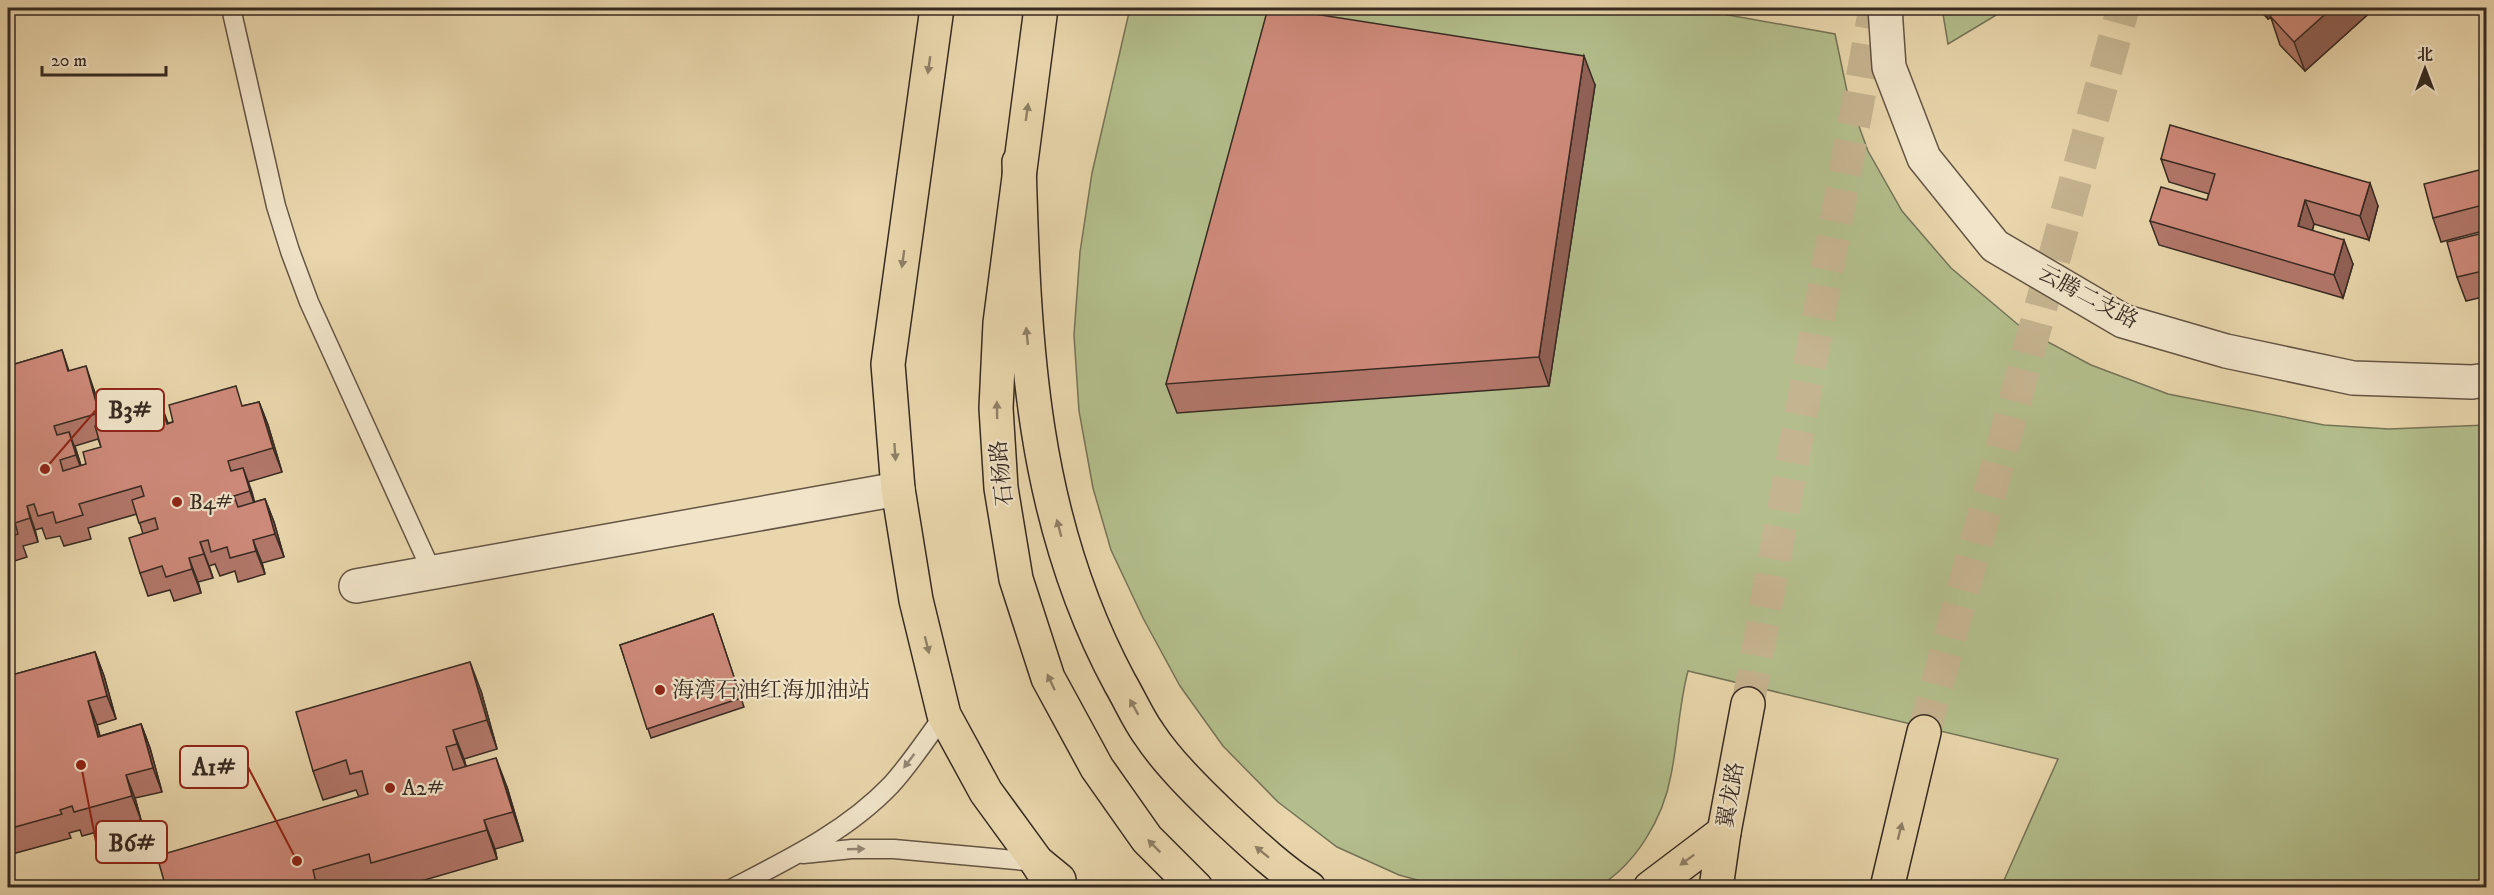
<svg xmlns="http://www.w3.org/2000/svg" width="2494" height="895" font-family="'IM FELL DW Pica','Noto Serif SC',serif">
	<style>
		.green { fill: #b3be8c; stroke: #757457; stroke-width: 1.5 }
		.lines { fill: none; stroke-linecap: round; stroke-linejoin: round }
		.trunk-tunnel { stroke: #c5b490; stroke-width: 33; stroke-dasharray: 33 16; stroke-linecap: butt }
		.service-casing { stroke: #645544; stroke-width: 21 }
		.minor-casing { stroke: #645544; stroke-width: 36 }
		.primary-casing { stroke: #372a22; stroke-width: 36 }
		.trunk-casing { stroke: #372a22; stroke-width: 36 }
		.service { stroke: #f1e4c9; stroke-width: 18 }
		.minor { stroke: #f1e4c9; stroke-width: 33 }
		.primary { stroke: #e9d6ac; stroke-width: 33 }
		.trunk { stroke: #e9d6ac; stroke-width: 33 }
		.wall { fill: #b2776a; stroke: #372a22; stroke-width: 1.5; fill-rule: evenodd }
		.shaded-wall { fill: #916156; stroke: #372a22; stroke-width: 1.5 }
		.building { fill: #cf8a7b; stroke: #372a22; stroke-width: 1.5 }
		.oneway { fill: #908067 }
		.oneway2 { fill: #948776 }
		.poi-dot { fill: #8f2418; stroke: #f1e4c9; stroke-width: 2 }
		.labels { text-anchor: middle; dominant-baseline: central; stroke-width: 4.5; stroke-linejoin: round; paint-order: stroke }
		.street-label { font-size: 22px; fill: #372a22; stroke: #f1e4c9 }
		.poi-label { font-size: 22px; fill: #372a22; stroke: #f1e4c9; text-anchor: start }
		.leader { fill: none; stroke: #8f2418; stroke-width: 2 }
		.callout-dot { fill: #8f2418; stroke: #f1e4c9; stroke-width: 2 }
		.callout { fill: #f1e4c9; stroke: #8f2418; stroke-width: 2 }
		.callout-label { font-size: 24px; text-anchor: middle; font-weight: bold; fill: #372a22 }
	</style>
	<rect width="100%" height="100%" fill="#e9d6ac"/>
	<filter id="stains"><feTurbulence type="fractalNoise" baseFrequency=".00333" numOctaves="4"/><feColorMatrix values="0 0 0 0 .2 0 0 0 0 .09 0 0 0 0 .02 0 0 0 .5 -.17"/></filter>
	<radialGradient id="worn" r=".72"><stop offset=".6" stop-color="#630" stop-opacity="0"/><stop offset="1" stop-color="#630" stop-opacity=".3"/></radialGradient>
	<g class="green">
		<path d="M1130,8H1689L1835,34L1848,96L1868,151L1902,211L1951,268L2022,328L2091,365L2168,394L2324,425L2389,429L2486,425V887H2001L2058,759L1688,671C1679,704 1678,741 1671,775C1663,819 1636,864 1598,887H1443L1399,875L1337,847L1278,802L1223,746L1180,686L1143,618L1111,550L1093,488L1079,411L1074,335L1080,252L1092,173Z"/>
		<path d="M1942,8H2008L1948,44Z"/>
	</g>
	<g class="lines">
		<g class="trunk-tunnel">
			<path d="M1748,704L1875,8"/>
			<path d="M1924,732L2123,8"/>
		</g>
		<g class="service-casing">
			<g id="service">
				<path d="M231,8L276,206L290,251L309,302L432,572"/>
				<path d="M803,854L852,849H894L1037,862"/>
				<path d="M733,888C789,859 847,831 891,785C911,763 927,738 944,715"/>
			</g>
		</g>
		<g class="minor-casing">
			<g id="minor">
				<path d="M1885,8L1889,67L1924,158L1995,246L2123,321L2226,351L2353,378L2472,382L2486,380"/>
				<path d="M356,586L898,489"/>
			</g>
		</g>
		<g class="primary-casing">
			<g id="primary">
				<path d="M937,8L888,364L898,489L916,600L944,715L986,792L1037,862L1059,880"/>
				<path d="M1041,8L1000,323L996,408L1001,488L1016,579L1048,678L1097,768L1147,839L1196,888"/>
			</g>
		</g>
		<g class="trunk-casing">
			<g id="trunk">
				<path d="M1019,162C1024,345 1031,518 1120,683C1130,700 1138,719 1149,734C1168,763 1200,794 1225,818C1252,843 1278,868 1309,888"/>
				<path d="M1037,862L1053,888"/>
				<path d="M1650,888L1724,832"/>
				<path d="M1716,888L1724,832L1748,704"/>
				<path d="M1887,888L1924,732"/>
			</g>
		</g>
		<use href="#service" class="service"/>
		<use href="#minor" class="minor"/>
		<use href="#primary" class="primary"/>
		<use href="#trunk" class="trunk"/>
	</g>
	<g class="wall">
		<path d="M2257,8H2375L2305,71L2280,45L2271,18L2268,19Z"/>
		<path d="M1595,85L1549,386L1177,413L1166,384Z"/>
		<path d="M2161,159L2378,206L2369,240L2314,224L2312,231L2353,264L2343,298L2159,245L2150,221L2207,200L2209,194L2169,182Z"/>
		<path d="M2487,168V230L2441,242L2433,218Z"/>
		<path d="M2487,232V296L2466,301L2457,277Z"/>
		<path d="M62,350L69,371L94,390L104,424L162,407L168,423L259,402L268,425L282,472L248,482L254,502L265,499L274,522L284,557L262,563L265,574L238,582L235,571L220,576L215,564L209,566L213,578L198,582L201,593L174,601L170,590L148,596L140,573L143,534L137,514L88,528L91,539L64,546L60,536L46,539L42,528L35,530L38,542L23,546L27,557L8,563V366ZM98,439L101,447L86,464L81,466L75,446Z"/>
		<path d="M713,614L744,707L651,738L620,645Z"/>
		<path d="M95,652L104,676L116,719L97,725L100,736L141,724L150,748L162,792L135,798L141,820L82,836L80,830L69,833L71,838L12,854L8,842V676Z"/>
		<path d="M481,691L497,749L464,759L466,766L507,787L523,841L495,849L497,859L397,888H380L379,883L364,888H166L359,797L356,790L323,800L313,771Z"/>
	</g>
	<g class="shaded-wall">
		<path d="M2264,8H2282L2268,19Z"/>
		<path d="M2332,8H2375L2305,71L2294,42Z"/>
		<path d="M1584,56L1595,85L1549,386L1539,357Z"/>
		<path d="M2370,183L2378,206L2369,240L2360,216Z"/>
		<path d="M2305,200L2314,224L2307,250L2298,226Z"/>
		<path d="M2344,240L2353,264L2343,298L2334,275Z"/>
		<path d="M86,366L94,390L107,436L99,413Z"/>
		<path d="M259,402L268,425L282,472L273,448Z"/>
		<path d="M69,432L78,456L85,479L76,455Z"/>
		<path d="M243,468L252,492L258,515L250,491Z"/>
		<path d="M265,499L274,522L284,557L275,534Z"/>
		<path d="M27,506L35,530L38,542L30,518Z"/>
		<path d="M253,540L262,563L265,574L256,551Z"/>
		<path d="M200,542L209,566L213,578L204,554Z"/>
		<path d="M189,558L198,582L201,593L192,569Z"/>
		<path d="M95,652L104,676L116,719L107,696Z"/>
		<path d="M470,662L481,691L497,749L487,720Z"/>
		<path d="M88,701L97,725L106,761L98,737Z"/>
		<path d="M141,724L150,748L162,792L153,768Z"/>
		<path d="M453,730L464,759L468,773L457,744Z"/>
		<path d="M496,758L507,787L523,841L513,812Z"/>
		<path d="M126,775L135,798L141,820L132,796Z"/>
		<path d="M484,820L495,849L497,859L487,830Z"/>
	</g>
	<g class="building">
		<path d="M1268,8H1276L1584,56L1539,357L1166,384Z"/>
		<path d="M2279,8H2332L2294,42L2270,16Z"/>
		<path d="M2170,125L2370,183L2360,216L2305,200L2298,226L2344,240L2334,275L2150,221L2161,187L2207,200L2215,174L2161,159Z"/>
		<path d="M2487,168V204L2433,218L2424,184Z"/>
		<path d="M2487,232V270L2457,277L2447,242Z"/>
		<path d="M62,350L68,371L86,366L99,413L54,426L57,435L69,432L76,455L60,460L63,471L86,464L83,452L101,447L95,426L162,407L167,424L173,422L169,405L236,386L242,406L259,402L273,448L228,461L231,471L243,468L250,491L234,496L238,507L265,499L275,534L253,540L256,551L230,558L227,547L211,552L208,540L200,542L204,554L189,558L192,569L166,577L162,566L140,573L129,538L158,529L155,518L139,523L132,500L144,496L141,486L79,504L83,515L56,523L53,512L38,516L34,504L27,506L30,518L15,523L18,534L8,537V366Z"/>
		<path d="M713,614L741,698L647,729L620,645Z"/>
		<path d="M95,652L107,696L88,701L98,737L141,724L153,768L126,775L132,796L74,812L72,806L60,810L62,814L8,829V676Z"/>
		<path d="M470,662L487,720L453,730L457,744L446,747L453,770L496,758L513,812L484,820L487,830L371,863L369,854L313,870L317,887L315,888H166L157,856L368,794L362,771L350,774L346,760L313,771L296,712Z"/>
	</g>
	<defs><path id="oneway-solid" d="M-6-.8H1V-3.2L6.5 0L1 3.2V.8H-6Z" transform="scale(1.5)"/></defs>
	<g class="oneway">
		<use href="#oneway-solid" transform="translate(929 65) rotate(98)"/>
		<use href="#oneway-solid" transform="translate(1027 112) rotate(-82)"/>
		<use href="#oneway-solid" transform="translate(903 259) rotate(98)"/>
		<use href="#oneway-solid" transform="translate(1027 336) rotate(-96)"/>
		<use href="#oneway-solid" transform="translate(997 410) rotate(-91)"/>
		<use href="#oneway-solid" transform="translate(895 452) rotate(86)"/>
		<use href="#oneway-solid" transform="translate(1059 528) rotate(-105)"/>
		<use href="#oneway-solid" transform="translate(927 645) rotate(76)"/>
		<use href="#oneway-solid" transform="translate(1051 682) rotate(-115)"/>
		<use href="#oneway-solid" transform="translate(1134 707) rotate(-119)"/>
		<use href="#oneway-solid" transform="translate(1900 831) rotate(-76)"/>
		<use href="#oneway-solid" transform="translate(1154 846) rotate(-135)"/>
		<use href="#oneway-solid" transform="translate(1262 852) rotate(-141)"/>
		<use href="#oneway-solid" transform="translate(1687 860) rotate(143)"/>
	</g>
	<g class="oneway2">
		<use href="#oneway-solid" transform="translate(909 761) rotate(127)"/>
		<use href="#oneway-solid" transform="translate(856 849) rotate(-2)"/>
	</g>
	<g class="poi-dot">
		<circle cx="177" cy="502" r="6"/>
		<circle cx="660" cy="690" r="6"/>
		<circle cx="390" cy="788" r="6"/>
	</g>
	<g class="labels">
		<g class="street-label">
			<text transform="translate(2088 297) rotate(28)">云腾二支路</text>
			<text transform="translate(1002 473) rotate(-96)">石杨路</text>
			<text transform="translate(1731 795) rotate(-80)">翼龙路</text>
		</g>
		<g class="poi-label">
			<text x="189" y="502">B4#</text>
			<text x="672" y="690">海湾石油红海加油站</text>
			<text x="402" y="788">A2#</text>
		</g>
	</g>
	<path class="leader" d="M45 469L96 410M297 861L248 767M81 765L96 842"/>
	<g class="callout-dot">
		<circle cx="45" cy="469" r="6"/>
		<circle cx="297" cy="861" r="6"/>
		<circle cx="81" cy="765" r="6"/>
	</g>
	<g class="callout">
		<rect x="96" y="389" width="68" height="42" rx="6"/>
		<rect x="180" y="746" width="68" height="42" rx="6"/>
		<rect x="96" y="821" width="71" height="42" rx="6"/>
	</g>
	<g class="callout-label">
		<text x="130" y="418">B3#</text>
		<text x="214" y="775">A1#</text>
		<text x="132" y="851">B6#</text>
	</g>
	<rect width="2494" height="895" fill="none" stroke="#e9d6ac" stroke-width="30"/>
	<rect x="9" y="9" width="2476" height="877" fill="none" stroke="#372a22" stroke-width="3"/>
	<rect x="15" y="15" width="2464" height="865" fill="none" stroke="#372a22" stroke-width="1.5"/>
	<g transform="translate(2425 69)" stroke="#f1e4c9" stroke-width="4.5" paint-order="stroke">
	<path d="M0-4.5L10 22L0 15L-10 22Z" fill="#372a22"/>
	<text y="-9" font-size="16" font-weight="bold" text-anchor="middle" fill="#372a22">北</text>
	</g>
	<path d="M42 66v9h124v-9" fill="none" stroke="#372a22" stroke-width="3"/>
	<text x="51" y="66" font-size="18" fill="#372a22" stroke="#f1e4c9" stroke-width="4.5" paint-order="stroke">20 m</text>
	<rect width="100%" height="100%" filter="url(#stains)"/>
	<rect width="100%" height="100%" fill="url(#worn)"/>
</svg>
